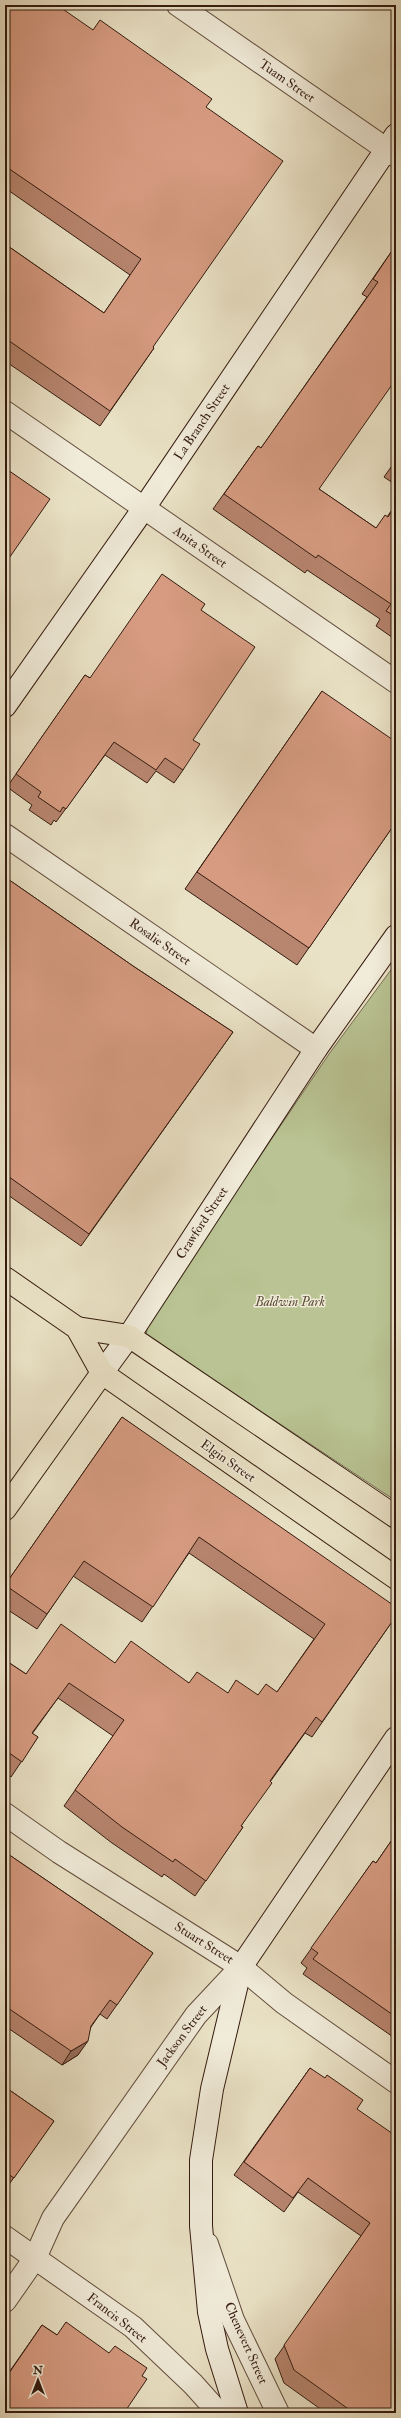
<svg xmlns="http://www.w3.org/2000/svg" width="401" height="2418" font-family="'IM FELL Double Pica',serif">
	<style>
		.green { fill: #b9c393; stroke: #766f51 }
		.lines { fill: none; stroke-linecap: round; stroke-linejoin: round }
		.street-casing { stroke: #624d3d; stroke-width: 24 }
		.secondary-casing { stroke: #341b0f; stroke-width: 24 }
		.primary-casing { stroke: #341b0f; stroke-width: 24 }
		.street { stroke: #f1ecda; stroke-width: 22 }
		.secondary { stroke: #f1ecda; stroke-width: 22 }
		.primary { stroke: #eae2c6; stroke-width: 22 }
		.wall { fill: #b8856f; stroke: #341b0f }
		.shaded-wall { fill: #966c5a; stroke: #341b0f }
		.building { fill: #d69b81; stroke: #341b0f }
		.labels { text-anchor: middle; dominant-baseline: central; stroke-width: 3; stroke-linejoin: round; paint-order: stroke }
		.street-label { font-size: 13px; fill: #341b0f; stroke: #f1ecda }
		.park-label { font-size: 13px; font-style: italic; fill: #5c4d37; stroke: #f1ecda }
	</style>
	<rect width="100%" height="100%" fill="#eae2c6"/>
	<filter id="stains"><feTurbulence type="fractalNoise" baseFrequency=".005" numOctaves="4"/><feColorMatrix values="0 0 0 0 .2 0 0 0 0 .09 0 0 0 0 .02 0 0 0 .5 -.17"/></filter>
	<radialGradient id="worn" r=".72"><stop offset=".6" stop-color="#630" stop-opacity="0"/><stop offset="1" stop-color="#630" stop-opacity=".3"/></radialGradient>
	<path class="green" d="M396,963V1501L146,1335L149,1320L329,1054Z"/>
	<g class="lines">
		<g class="street-casing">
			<g id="street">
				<path d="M178,5L396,156"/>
				<path d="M5,412L396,682"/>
				<path d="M5,835L316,1049"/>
				<path d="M5,1814L59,1852L241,1967L284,2003L396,2082"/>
				<path d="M5,2237L133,2327L193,2384L219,2413"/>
				<path d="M207,2244L233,2320L278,2413"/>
				<path d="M5,2301L35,2258L53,2218L196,2015L241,1967"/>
			</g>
		</g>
		<g class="secondary-casing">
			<g id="secondary">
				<path d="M5,706L144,508L396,135"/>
				<path d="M102,1373L129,1336L316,1049L396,936"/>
				<path d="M237,2413L217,2349L209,2312L201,2226V2160L212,2089L241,1967L396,1738"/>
			</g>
		</g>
		<g class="primary-casing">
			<g id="primary">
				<path d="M5,1278L77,1328L102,1373L396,1578"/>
				<path d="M77,1328L129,1336L396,1517"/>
				<path d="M5,1509L102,1373"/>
			</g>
		</g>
		<use href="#street" class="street"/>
		<use href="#secondary" class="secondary"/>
		<use href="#primary" class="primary"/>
	</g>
	<g class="wall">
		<path d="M5,5L206,108L153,347L154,348L100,426L5,361V244L104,313L130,275L5,188Z"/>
		<path d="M396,245L319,489L376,528L387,517L396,504V640L376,626L380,619L307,570L305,573L213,509L258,446L261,448L367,297L362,294Z"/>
		<path d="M396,460V485L384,477Z"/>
		<path d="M201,610L193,740L183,770L174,783L156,771L147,783L105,755L56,822L54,820L51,825L29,810L32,805L7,787L85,675L90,678Z"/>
		<path d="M322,691L396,822L297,965L185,889Z"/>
		<path d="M5,877L133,966L233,1032L81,1246L5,1193Z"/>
		<path d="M122,1417L396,1616L312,1737L305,1733L270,1782L241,1826L243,1827L195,1896L164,1874L162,1877L112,1843L64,1806L113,1736L58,1698L32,1734L38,1737L11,1777L5,1773V1660L26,1674L115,1663L228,1693L258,1695L277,1692L314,1639L189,1553L142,1622L73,1576L37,1629L5,1608V1585Z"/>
		<path d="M396,1834V2039L303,1974L307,1968L301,1963L373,1861L376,1863Z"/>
		<path d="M5,1852L153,1953L107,2019L100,2014L91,2027L78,2055L62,2065L5,2026Z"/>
		<path d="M310,2068L357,2109L396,2413H326L284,2383L275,2359L361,2236L298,2192L284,2212L234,2175Z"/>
		<path d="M5,2087L54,2121L5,2190Z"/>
		<path d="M42,2325L57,2335L142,2376L5,2413V2378Z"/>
	</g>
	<path class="shaded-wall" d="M88,2041L78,2055L62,2065L71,2051Z"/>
	<g class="building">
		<path d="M5,5H57L93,30L100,20L212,99L206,107L283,161L153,347L154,348L110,411L5,338V244L104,313L141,259L5,166Z"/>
		<path d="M396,245V379L319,489L376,528L385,515L388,517L396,504V617L386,611L391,604L318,555L316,558L224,494L258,446L261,448L378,282L373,279Z"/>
		<path d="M5,468L50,499L5,564Z"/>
		<path d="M162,574L205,604L201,610L255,647L193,740L200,744L183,770L165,758L156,770L114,742L66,809L63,807L60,812L38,797L41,792L16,774L85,675L90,678Z"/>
		<path d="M322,691L396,742V822L309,948L197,872Z"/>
		<path d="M5,877L133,966L233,1032L89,1234L5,1174Z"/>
		<path d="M122,1417L396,1607V1616L322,1722L316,1717L270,1781L272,1783L241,1826L243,1827L206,1881L175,1859L173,1862L122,1827L75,1790L124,1720L69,1683L32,1733L38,1737L22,1762L5,1750V1660L26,1674L61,1624L115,1663L131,1641L189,1683L197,1672L228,1693L236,1680L258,1695L266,1684L277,1692L325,1624L199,1537L153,1607L84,1561L47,1614L5,1585Z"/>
		<path d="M396,1834V2017L313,1959L318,1953L311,1948L373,1861L376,1863Z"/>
		<path d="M5,1852L153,1953L117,2005L110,2000L91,2026L88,2041L71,2051L5,2006Z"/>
		<path d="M310,2068L325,2078L327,2075L363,2100L357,2109L396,2136V2413H354L294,2370L284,2345L370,2223L308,2178L293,2198L244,2162Z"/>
		<path d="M5,2087L54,2121L14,2178L5,2172Z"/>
		<path d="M66,2322L109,2353L115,2346L147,2368L142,2376L147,2379L124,2413H5V2385L10,2378L7,2376L42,2325L57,2335Z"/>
	</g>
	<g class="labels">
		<g class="street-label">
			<text transform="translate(287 81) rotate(35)">Tuam Street</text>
			<text transform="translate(202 422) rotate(-56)">La Branch Street</text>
			<text transform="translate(200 547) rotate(35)">Anita Street</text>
			<text transform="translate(160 942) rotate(35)">Rosalie Street</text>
			<text transform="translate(202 1223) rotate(-57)">Crawford Street</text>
			<text transform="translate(228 1461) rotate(35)">Elgin Street</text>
			<text transform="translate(204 1943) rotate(32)">Stuart Street</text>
			<text transform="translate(182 2036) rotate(-53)">Jackson Street</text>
			<text transform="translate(117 2318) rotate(38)">Francis Street</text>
			<text transform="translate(246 2343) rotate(66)">Chenevert Street</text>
		</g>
		<g class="park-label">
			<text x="290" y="1302">Baldwin Park</text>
		</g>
	</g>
	<rect width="401" height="2418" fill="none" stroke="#eae2c6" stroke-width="20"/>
	<rect x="6" y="6" width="389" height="2406" fill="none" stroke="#341b0f" stroke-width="2"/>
	<rect x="10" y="10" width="381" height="2398" fill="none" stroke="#341b0f"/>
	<g transform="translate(38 2380)" stroke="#f1ecda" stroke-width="3" paint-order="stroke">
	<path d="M0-3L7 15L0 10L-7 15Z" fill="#341b0f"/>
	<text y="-6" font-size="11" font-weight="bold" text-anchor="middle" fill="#341b0f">N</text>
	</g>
	<rect width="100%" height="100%" filter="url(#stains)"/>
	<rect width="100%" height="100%" fill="url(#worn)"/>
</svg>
